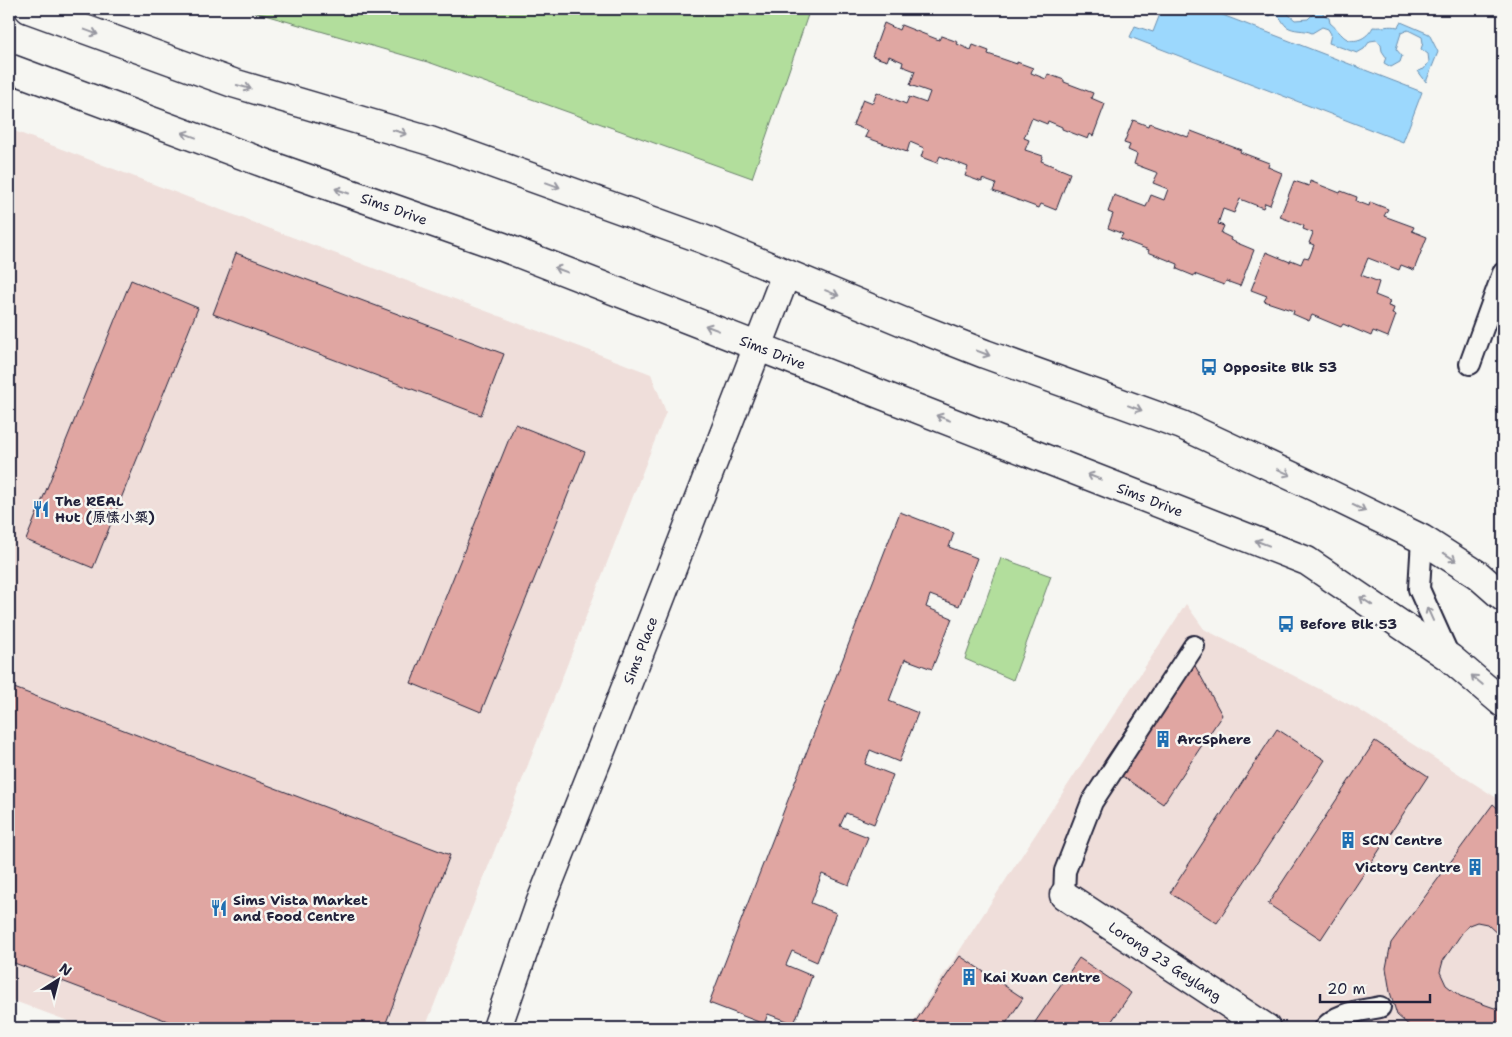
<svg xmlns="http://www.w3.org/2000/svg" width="1512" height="1037" font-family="'Shantell Sans','LXGW WenKai TC',sans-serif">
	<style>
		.built { fill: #efdeda }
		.green { fill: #b2de9c; stroke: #6a806c }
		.water { fill: #9cd8fd; stroke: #6b8faf }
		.building { fill: #e0a6a2; stroke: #22223b }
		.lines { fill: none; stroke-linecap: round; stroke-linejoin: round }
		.lane-casing { stroke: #22223b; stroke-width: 24 }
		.street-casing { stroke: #22223b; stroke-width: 31 }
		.secondary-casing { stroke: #22223b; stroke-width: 31 }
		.lane { stroke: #f6f6f2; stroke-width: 20 }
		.street { stroke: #f6f6f2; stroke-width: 28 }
		.secondary { stroke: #f6f6f2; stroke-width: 28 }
		.oneway { stroke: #9797a0 }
		.labels { text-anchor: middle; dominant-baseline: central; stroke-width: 5; stroke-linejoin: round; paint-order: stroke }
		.street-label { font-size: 14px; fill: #22223b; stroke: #f6f6f2 }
		.poi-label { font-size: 14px; font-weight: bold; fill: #22223b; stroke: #f6f6f2; text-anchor: start }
	</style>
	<rect width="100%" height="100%" fill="#f6f6f2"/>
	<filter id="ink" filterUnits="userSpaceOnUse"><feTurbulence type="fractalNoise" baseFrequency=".02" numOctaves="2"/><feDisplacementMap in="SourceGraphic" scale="10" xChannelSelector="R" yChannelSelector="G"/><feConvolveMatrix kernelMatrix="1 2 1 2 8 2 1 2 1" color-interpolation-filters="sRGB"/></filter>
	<g filter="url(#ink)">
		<g class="built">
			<path d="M9,129L651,374L666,412L425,1028H87L9,999Z"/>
			<path d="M1186,604L1204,629L1356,708L1503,802V1028H909Z"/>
		</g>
		<g class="green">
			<path d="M244,9H810L752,178L431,63Z"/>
			<path d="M1001,558L1051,576L1013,680L965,659Z"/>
		</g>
		<g class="water">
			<path d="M1162,9H1207L1422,92L1403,142L1130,37L1135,26L1153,32Z"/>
			<path d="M1243,9H1286L1288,14L1295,20L1308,19L1313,14V9H1324L1323,14L1329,18L1330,23C1336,28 1337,30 1342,35C1352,46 1367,39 1373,27C1382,28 1389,25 1398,27L1401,22L1429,34L1438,52L1426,82L1418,71L1424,69L1429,62L1428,54L1421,49L1423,43L1422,37L1408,30L1401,33L1396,49L1402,56L1400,62L1391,67L1384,63L1386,57L1382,51L1381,45L1377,40L1370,41L1364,49L1357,53L1329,43L1331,34L1328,29L1322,27L1312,33C1304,29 1294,32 1286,26C1282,22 1281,17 1275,13L1270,16L1262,13L1256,14Z"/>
		</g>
		<g class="building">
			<path d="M884,23L899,30L901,25L939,40L941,36L958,42L957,44L971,50L973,45L989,51L988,54L1017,64V62L1033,68L1031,73L1046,79L1048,74L1064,80V82L1093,93L1091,98L1105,104L1093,136L1090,134L1088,139L1062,129V127L1048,121L1047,124L1032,118L1024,138L1029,140L1025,150L1043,156L1041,161L1070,173L1056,210L1041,204L1039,208L993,191L996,184L982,179V182L965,176L968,167L940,156L937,163L921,157L924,148L910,142L907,152L865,137L868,131L853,125L863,99L873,103L877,92L906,104L909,97L926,103L930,92L910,85L915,71L902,66L903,62L889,56L887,61L872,56Z"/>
			<path d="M1133,120L1148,126L1149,123L1188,137L1191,131L1241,150L1240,152L1269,163L1268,167L1282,173L1270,205L1265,203L1263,208L1240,199L1234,213L1223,209L1218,224L1224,226L1221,233L1231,238L1230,240L1254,250L1240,286L1226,281L1224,285L1194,274V276L1177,269L1178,264L1148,252L1149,250L1120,239L1123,234L1108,228L1113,214L1108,212L1114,195L1146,207L1151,195L1164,200L1168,189L1153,183L1158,173L1134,164L1137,154L1128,150L1130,145L1124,143Z"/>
			<path d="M1294,181L1309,186L1310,181L1340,193L1341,191L1357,197L1356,201L1369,206L1370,202L1388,209L1384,216L1414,227L1412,231L1427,237L1414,270L1401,265L1399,270L1368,258L1361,275L1379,282L1375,295L1390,301L1388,306L1394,308L1392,314L1396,315L1388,337L1373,331L1371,336L1343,324L1341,327L1312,315L1309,321L1293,314L1294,311L1264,301L1267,296L1251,290L1266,252L1290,262L1291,260L1301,264L1304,257L1309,258L1314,245L1309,243L1313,233L1303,229L1304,226L1280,217Z"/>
			<path d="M236,253L504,354L481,415L213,314Z"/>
			<path d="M131,280L198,308L93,568L26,540Z"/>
			<path d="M515,424L585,452L481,712L411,683Z"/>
			<path d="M900,512L954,533L949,547L977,558L959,606L930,595L926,607L952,618L932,669L905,659L889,701L918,713L899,762L870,750L865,764L893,775L874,824L846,813L840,826L868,837L849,885L822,874L811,903L836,913L817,962L792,951L786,965L812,976L794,1024L768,1014L764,1024L709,1003Z"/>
			<path d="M1193,662L1222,715L1163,804L1103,763L1162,675L1179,666Z"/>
			<path d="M9,686L450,855L384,1028H186L9,961Z"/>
			<path d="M1277,729L1325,760L1217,923L1170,893Z"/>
			<path d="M1375,741L1428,776L1321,939L1268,904Z"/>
			<path d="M1493,804L1503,813V939L1487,924L1477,922L1469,925L1462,933L1443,961L1440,972L1446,985L1460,996L1503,1011V1028H1412L1397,1015L1390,992L1386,968L1391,943Z"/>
			<path d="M960,956L1023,998L1003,1028H911Z"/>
			<path d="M1079,958L1131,993L1107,1028H1031Z"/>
		</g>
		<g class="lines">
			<g class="lane-casing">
				<g id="lane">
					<path d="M1470,364L1503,273"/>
					<path d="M1422,539L1419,589L1450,658"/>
					<path d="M1064,895L1065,871L1092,802L1194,646"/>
					<path d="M1325,1028C1337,1012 1362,1011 1380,1007"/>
				</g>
			</g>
			<g class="street-casing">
				<g id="street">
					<path id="s1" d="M1064,895L1266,1028"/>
					<path id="s2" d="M497,1028L540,904L628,682L786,274"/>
				</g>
			</g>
			<g class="secondary-casing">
				<g id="secondary">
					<path d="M29,9L233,83L430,141L703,239L901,321L985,354L1182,425L1315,487L1422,539L1478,575L1503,597"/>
					<path id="s3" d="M9,68L272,166L503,247L1307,561L1450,658L1503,703"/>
				</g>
			</g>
			<use href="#lane" class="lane"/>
			<use href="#street" class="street"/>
			<use href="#secondary" class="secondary"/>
		</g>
		<defs><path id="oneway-shaft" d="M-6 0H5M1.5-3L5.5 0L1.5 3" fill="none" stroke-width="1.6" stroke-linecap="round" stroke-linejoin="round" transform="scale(1.25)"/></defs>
		<g class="oneway">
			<use href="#oneway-shaft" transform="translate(91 32) rotate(20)"/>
			<use href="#oneway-shaft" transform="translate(244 87) rotate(16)"/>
			<use href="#oneway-shaft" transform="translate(400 132) rotate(16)"/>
			<use href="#oneway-shaft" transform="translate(189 135) rotate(-160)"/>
			<use href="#oneway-shaft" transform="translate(553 185) rotate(20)"/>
			<use href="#oneway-shaft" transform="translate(342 191) rotate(-161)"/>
			<use href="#oneway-shaft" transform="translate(561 270) rotate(-159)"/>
			<use href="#oneway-shaft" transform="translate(832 293) rotate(22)"/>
			<use href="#oneway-shaft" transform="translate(712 328) rotate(-159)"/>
			<use href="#oneway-shaft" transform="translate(983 353) rotate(21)"/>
			<use href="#oneway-shaft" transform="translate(1135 408) rotate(20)"/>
			<use href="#oneway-shaft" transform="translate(943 418) rotate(-159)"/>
			<use href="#oneway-shaft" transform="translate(1284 472) rotate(25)"/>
			<use href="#oneway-shaft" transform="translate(1094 477) rotate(-159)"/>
			<use href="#oneway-shaft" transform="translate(1359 508) rotate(26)"/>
			<use href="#oneway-shaft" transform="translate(1262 543) rotate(-159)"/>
			<use href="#oneway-shaft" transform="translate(1450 557) rotate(33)"/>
			<use href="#oneway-shaft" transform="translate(1366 601) rotate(-146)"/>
			<use href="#oneway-shaft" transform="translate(1430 614) rotate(-114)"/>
			<use href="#oneway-shaft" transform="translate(1477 680) rotate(-140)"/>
		</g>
	</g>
	<defs>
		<g id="bus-bare" transform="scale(1.35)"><path d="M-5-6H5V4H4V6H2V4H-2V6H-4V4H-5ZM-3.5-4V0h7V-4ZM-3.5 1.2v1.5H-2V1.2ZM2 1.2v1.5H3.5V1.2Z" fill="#1f6fb2" stroke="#f6f6f2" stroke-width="2.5" paint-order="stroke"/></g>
		<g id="restaurant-bare" transform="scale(1.35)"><path d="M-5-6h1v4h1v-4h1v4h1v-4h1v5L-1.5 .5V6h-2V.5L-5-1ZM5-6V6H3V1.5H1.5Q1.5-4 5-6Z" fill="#1f6fb2" stroke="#f6f6f2" stroke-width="2.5" paint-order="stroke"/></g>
		<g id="building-bare" transform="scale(1.35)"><path d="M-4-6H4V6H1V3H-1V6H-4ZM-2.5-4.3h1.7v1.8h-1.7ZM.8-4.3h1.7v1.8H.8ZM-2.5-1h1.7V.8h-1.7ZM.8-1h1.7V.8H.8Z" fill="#1f6fb2" stroke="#f6f6f2" stroke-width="2.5" paint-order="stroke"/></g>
	</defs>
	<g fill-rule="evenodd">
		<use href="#bus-bare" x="1209" y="367"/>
		<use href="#restaurant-bare" x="41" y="509"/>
		<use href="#bus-bare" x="1286" y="624"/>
		<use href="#building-bare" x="1163" y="739"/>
		<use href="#building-bare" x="1348" y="840"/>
		<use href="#building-bare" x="1475" y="867"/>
		<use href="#restaurant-bare" x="219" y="908"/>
		<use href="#building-bare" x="969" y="977"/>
	</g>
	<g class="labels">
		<g class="street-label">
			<text stroke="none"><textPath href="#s3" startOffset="410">Sims Drive</textPath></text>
			<text stroke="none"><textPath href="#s3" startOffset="815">Sims Drive</textPath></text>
			<text stroke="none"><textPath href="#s3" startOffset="1220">Sims Drive</textPath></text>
			<text stroke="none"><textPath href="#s2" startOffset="404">Sims Place</textPath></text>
			<text stroke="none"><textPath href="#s1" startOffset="121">Lorong 23 Geylang</textPath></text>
		</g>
		<g class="poi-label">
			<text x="1223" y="367">Opposite Blk 53</text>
			<text x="55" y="501">The REAL<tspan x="55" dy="16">Hut (原愫小築)</tspan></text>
			<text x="1300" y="624">Before Blk 53</text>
			<text x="1177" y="739">ArcSphere</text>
			<text x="1362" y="840">SCN Centre</text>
			<text x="1461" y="867" text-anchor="end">Victory Centre</text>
			<text x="233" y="900">Sims Vista Market<tspan x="233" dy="16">and Food Centre</tspan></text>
			<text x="983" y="977">Kai Xuan Centre</text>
		</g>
	</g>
	<rect width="1512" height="1037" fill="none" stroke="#f6f6f2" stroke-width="30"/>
	<rect x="15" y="15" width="1482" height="1007" fill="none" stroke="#22223b" stroke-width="2" filter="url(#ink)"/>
	<g transform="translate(58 980) rotate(36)" stroke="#f6f6f2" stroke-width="4" paint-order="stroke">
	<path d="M0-4L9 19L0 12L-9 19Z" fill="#22223b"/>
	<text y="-8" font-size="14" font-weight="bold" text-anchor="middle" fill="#22223b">N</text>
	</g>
	<path d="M1320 994v8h110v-8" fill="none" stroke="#22223b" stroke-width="2.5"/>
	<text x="1327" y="994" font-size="15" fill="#22223b" stroke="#f6f6f2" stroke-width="4" paint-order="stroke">20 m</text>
</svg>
